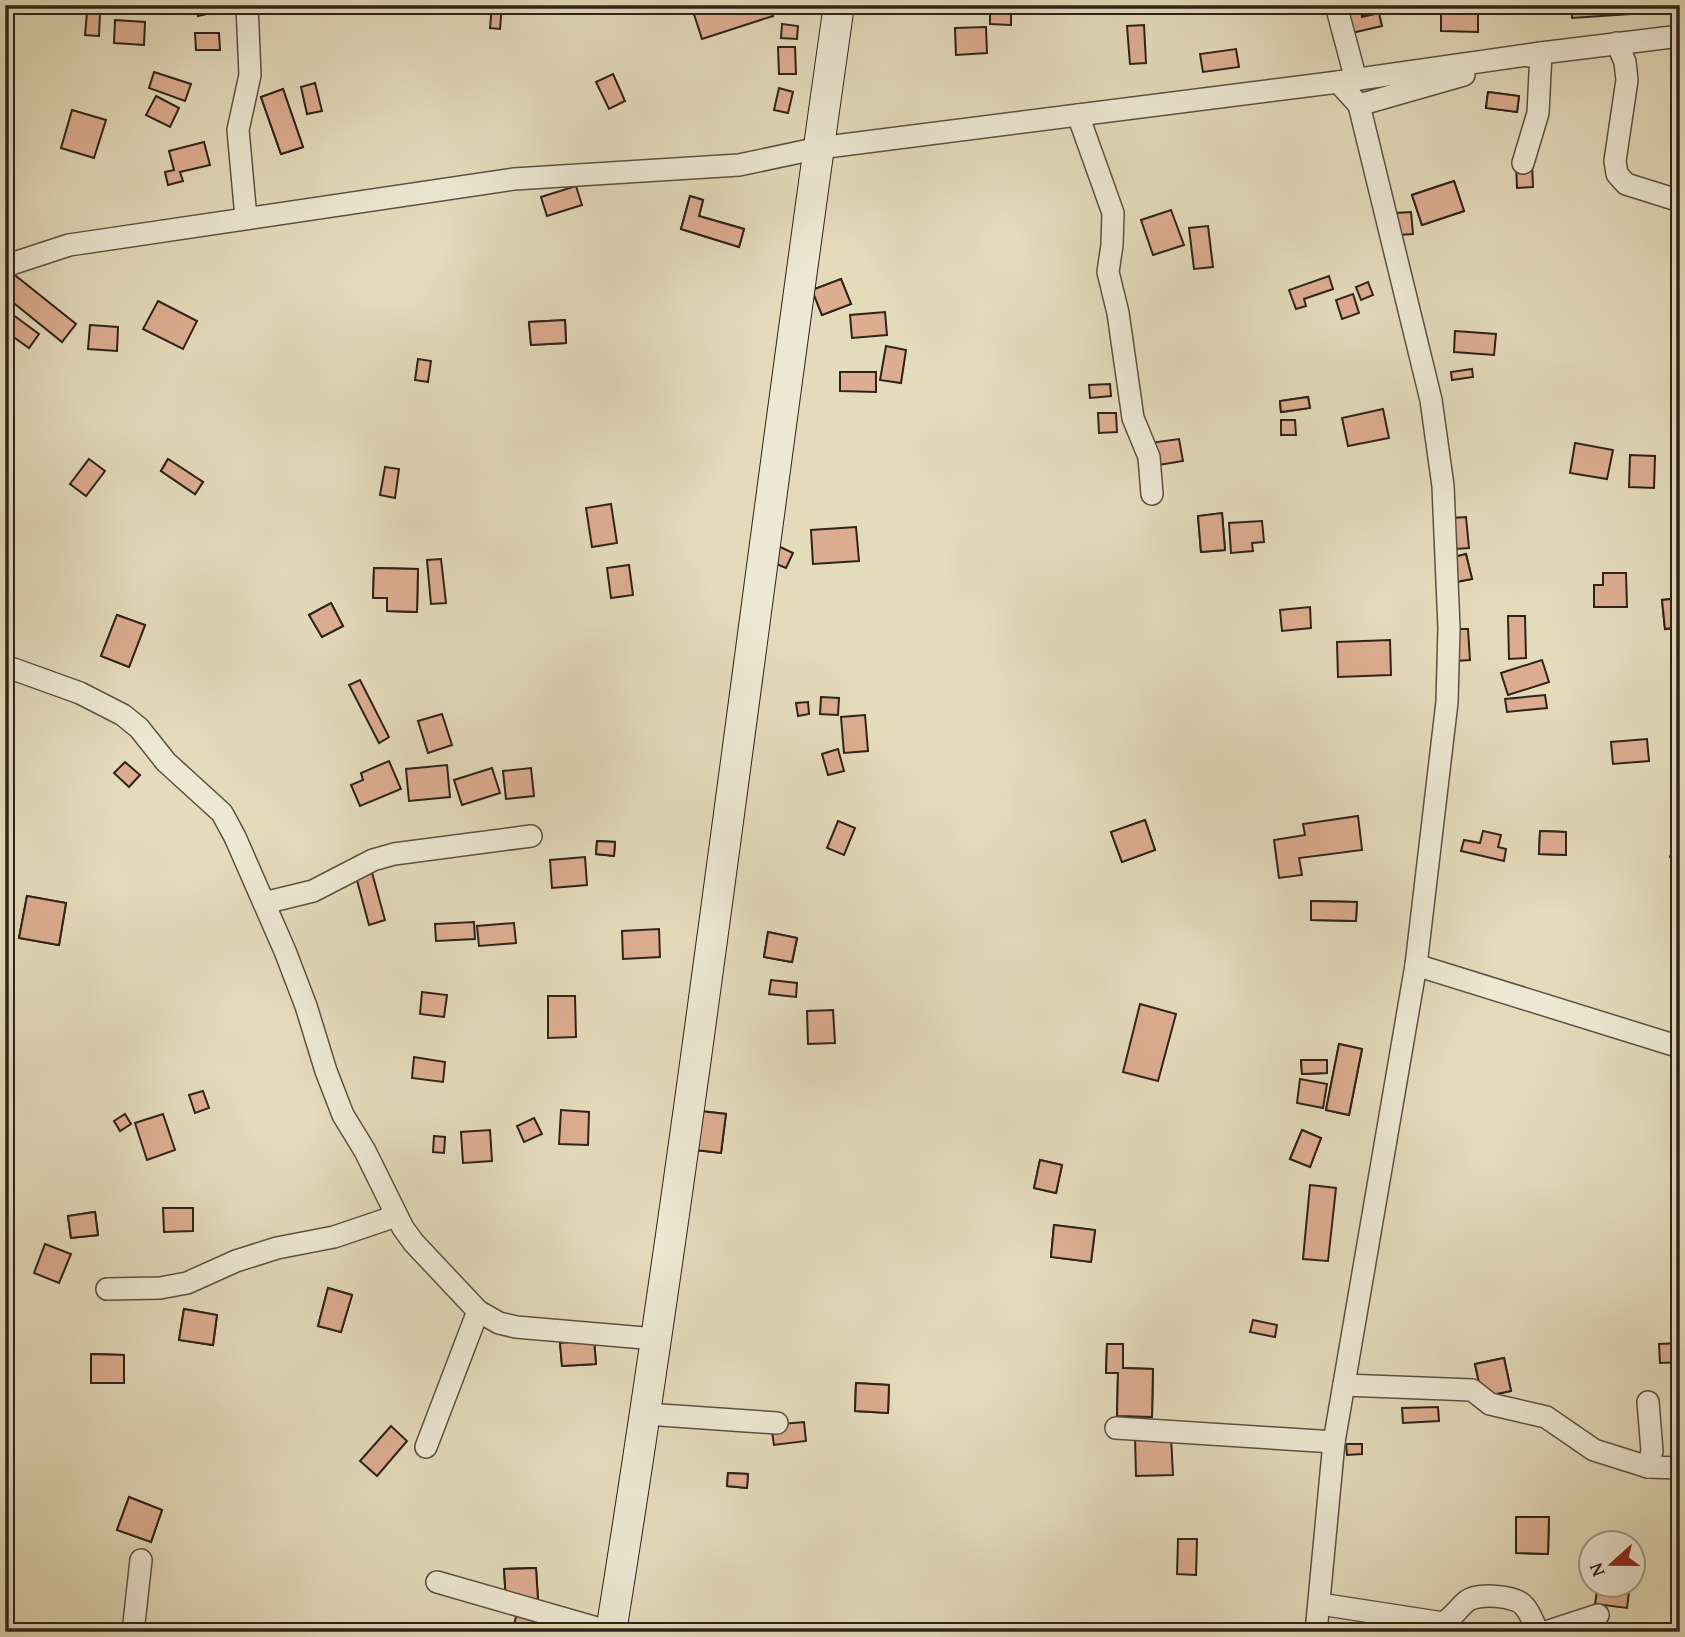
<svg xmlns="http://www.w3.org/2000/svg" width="1685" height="1637" font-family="'Gentium Book Plus',serif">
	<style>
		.building { fill: #ddad91; stroke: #2f231a; stroke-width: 2 }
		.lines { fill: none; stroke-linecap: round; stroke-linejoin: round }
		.street-casing { stroke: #5c5142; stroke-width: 24 }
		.secondary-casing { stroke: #2f231a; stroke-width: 32 }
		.street { stroke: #ede8d3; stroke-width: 21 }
		.secondary { stroke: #ede8d3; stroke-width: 30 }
	</style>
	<rect width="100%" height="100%" fill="#e4dbbb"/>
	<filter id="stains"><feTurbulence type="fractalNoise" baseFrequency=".00286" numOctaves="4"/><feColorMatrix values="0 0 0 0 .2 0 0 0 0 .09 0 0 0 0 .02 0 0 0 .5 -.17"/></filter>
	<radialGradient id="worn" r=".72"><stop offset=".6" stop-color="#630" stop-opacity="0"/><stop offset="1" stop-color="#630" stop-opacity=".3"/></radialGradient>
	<g class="building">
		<path d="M115,5H155L156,9L116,11Z"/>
		<path d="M196,5H227L228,9L198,16Z"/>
		<path d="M492,5H502L500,29L490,28Z"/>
		<path d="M691,5H770L773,16L702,39Z"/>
		<path d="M990,5H1011V25L990,24Z"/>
		<path d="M1336,5H1360L1362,17L1379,13L1382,26L1343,35Z"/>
		<path d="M1360,5H1378L1380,10L1363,16Z"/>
		<path d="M1393,5H1426V7L1394,11Z"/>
		<path d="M1441,5H1478V32L1441,31Z"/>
		<path d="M1571,5H1674L1675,11L1572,18Z"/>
		<path d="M87,12L100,13L99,36L85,35Z"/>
		<path d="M115,20L145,22L144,45L114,43Z"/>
		<path d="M782,24L798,26L797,39L781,38Z"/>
		<path d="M1144,25L1146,63L1130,64L1127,26Z"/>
		<path d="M986,27L987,53L956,55L955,28Z"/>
		<path d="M195,33H219L220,50H196Z"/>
		<path d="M778,47H795L796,74H779Z"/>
		<path d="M1236,49L1239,67L1203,72L1200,54Z"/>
		<path d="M154,72L191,84L185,101L149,88Z"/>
		<path d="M613,74L625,101L609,109L596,82Z"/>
		<path d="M315,83L322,111L307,114L301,87Z"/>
		<path d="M779,88L793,92L788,113L774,110Z"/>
		<path d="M283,89L303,147L281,154L261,97Z"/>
		<path d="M283,89L303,147L281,154L261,97Z"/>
		<path d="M1488,92L1519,96L1517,112L1486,108Z"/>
		<path d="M1488,92L1519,96L1517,112L1486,108Z"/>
		<path d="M156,96L179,108L170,127L146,115Z"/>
		<path d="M72,110L106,120L94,158L61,148Z"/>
		<path d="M204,142L210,165L180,172L183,181L168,185L165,172L174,170L169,151Z"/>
		<path d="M1532,163L1533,187L1517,188L1516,164Z"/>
		<path d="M1454,181L1464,211L1422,225L1412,195Z"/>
		<path d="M1454,181L1464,211L1422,225L1412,195Z"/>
		<path d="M576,186L582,205L547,216L541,197Z"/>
		<path d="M690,196L703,200L699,216L744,229L739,247L681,229Z"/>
		<path d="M690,196L703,200L699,216L744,229L739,247L681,229Z"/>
		<path d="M1171,210L1184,245L1153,255L1141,220Z"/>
		<path d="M1411,212L1413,234L1398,235L1396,213Z"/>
		<path d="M1208,226L1213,267L1194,269L1189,228Z"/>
		<path d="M11,272L76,324L62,342L5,296V279Z"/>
		<path d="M1329,276L1333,289L1304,299L1306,306L1296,309L1289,290Z"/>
		<path d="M841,279L851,304L822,315L812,290Z"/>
		<path d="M841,279L851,304L822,315L812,290Z"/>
		<path d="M1368,282L1373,295L1361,300L1356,287Z"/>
		<path d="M1353,294L1359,313L1342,319L1336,300Z"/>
		<path d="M158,301L197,321L183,349L143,329Z"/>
		<path d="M5,309L39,334L29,348L5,331Z"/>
		<path d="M885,312L887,335L852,338L850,315Z"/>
		<path d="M565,320L566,343L531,345L529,322Z"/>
		<path d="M565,320L566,343L531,345L529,322Z"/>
		<path d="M90,325L118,327L117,351L88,349Z"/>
		<path d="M1455,331L1496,334L1494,355L1454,352Z"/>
		<path d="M886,346L906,350L901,383L880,380Z"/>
		<path d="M418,359L431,361L428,382L415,380Z"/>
		<path d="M1472,369L1473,377L1452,380L1451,372Z"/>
		<path d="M840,372H876V392L840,391Z"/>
		<path d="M1110,384L1111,396L1090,398L1089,385Z"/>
		<path d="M1308,397L1310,408L1281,412L1280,401Z"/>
		<path d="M1308,397L1310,408L1281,412L1280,401Z"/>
		<path d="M1383,409L1389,438L1348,446L1342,418Z"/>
		<path d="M1098,413H1116L1117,432L1099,433Z"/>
		<path d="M1281,420H1295L1296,435H1281Z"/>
		<path d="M1179,439L1183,461L1146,467L1142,444Z"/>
		<path d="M1575,443L1613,450L1607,479L1570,473Z"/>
		<path d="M1630,455L1655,456L1654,488L1629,487Z"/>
		<path d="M89,459L105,471L86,496L70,484Z"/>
		<path d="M168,459L203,482L195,494L161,471Z"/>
		<path d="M168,459L203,482L195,494L161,471Z"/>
		<path d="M385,467L399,469L395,498L380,495Z"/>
		<path d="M611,504L617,543L592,547L586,508Z"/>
		<path d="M1222,513L1225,550L1201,552L1198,516Z"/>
		<path d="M1222,513L1225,550L1201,552L1198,516Z"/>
		<path d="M1466,517L1469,548L1455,549L1452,518Z"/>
		<path d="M1262,521L1264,542L1252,543L1253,551L1231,553L1229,523Z"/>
		<path d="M856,527L859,561L813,564L811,530Z"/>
		<path d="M776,545L793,553L786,568L769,561Z"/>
		<path d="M1466,554L1472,579L1456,582L1450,558Z"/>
		<path d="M1466,554L1472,579L1456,582L1450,558Z"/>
		<path d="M441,559L446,603L431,604L427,560Z"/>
		<path d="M629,565L633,595L611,598L607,568Z"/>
		<path d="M374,568L418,569L417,612L387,611V598H373Z"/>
		<path d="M374,568L418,569L417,612L387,611V598H373Z"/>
		<path d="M1603,573H1626L1627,607H1594V585H1603Z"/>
		<path d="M1680,598V627L1665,629L1662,600Z"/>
		<path d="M1680,598V627L1665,629L1662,600Z"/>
		<path d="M331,603L343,626L322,637L309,615Z"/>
		<path d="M331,603L343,626L322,637L309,615Z"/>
		<path d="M1310,607L1311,628L1282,631L1280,610Z"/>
		<path d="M117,615L145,625L129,667L101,656Z"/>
		<path d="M117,615L145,625L129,667L101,656Z"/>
		<path d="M1508,616H1525L1526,658L1509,659Z"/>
		<path d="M1454,629H1468L1470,660L1456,661Z"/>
		<path d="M1390,640L1391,675L1338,677L1337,642Z"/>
		<path d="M1542,660L1549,682L1508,695L1501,673Z"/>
		<path d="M360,680L389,737L379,743L349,685Z"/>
		<path d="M1545,695L1547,708L1507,712L1505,699Z"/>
		<path d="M821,697L839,698L838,715L820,714Z"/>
		<path d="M808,702L809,714L798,716L796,703Z"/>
		<path d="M442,714L452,745L428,753L418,721Z"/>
		<path d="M865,715L868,751L844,753L841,717Z"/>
		<path d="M1647,739L1649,761L1613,764L1611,742Z"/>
		<path d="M838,749L844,771L828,775L822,754Z"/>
		<path d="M389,761L401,789L360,806L351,785L363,780L361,773Z"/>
		<path d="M125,762L140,775L129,787L114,773Z"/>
		<path d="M447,765L450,797L409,801L406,769Z"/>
		<path d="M492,768L500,793L462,805L454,780Z"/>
		<path d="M531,768L534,796L506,799L503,771Z"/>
		<path d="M1358,816L1362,850L1299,858L1302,875L1279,878L1274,840L1305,835L1303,824Z"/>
		<path d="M1145,820L1155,850L1122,862L1111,832Z"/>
		<path d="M1145,820L1155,850L1122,862L1111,832Z"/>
		<path d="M838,821L855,828L844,855L827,848Z"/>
		<path d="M1483,831L1501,835L1498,847L1506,849L1504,861L1461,851L1464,840L1480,843Z"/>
		<path d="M1540,831L1566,832V855L1539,854Z"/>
		<path d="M1540,831L1566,832V855L1539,854Z"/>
		<path d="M1680,832V861L1670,857Z"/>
		<path d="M597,841L615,842L614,856L596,854Z"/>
		<path d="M597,841L615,842L614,856L596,854Z"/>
		<path d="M585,857L587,885L552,888L550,860Z"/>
		<path d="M371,869L385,920L369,925L355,873Z"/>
		<path d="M27,896L66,903L59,945L19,938Z"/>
		<path d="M27,896L66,903L59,945L19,938Z"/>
		<path d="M1311,901L1357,902L1356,921L1311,920Z"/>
		<path d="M1311,901L1357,902L1356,921L1311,920Z"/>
		<path d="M474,922L475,939L436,941L435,924Z"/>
		<path d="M514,923L516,943L479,946L477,926Z"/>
		<path d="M659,929L660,957L623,959L622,931Z"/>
		<path d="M768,932L797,938L792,962L764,957Z"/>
		<path d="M768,932L797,938L792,962L764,957Z"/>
		<path d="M771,980L797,983L796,997L769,994Z"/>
		<path d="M422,992L447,995L444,1017L420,1014Z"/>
		<path d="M548,996H575L576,1037L548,1038Z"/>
		<path d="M1140,1004L1176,1014L1158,1081L1123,1072Z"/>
		<path d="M833,1010L835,1043L808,1044L807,1011Z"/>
		<path d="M1339,1044L1362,1049L1349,1115L1326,1110Z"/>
		<path d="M1339,1044L1362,1049L1349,1115L1326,1110Z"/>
		<path d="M414,1057L445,1062L443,1082L412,1078Z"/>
		<path d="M1301,1060H1327V1073L1302,1074Z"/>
		<path d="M1301,1060H1327V1073L1302,1074Z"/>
		<path d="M1300,1079L1327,1084L1323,1108L1297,1103Z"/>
		<path d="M203,1091L209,1108L195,1113L189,1095Z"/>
		<path d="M561,1110L589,1112L588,1145L559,1144Z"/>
		<path d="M700,1111L726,1114L721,1153L696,1150Z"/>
		<path d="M700,1111L726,1114L721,1153L696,1150Z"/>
		<path d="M125,1114L131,1124L120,1131L114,1121Z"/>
		<path d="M163,1114L175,1150L147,1160L135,1123Z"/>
		<path d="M534,1118L542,1134L524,1142L517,1126Z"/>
		<path d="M490,1130L492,1161L463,1163L461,1132Z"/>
		<path d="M1302,1130L1321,1138L1310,1167L1290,1159Z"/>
		<path d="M1302,1130L1321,1138L1310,1167L1290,1159Z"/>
		<path d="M434,1136L445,1137L444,1153L433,1152Z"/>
		<path d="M1040,1160L1062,1165L1056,1193L1034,1188Z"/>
		<path d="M1040,1160L1062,1165L1056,1193L1034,1188Z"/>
		<path d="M1310,1185L1336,1188L1328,1261L1303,1259Z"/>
		<path d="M163,1208H193V1231L164,1232Z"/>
		<path d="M95,1212L98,1235L71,1238L68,1216Z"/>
		<path d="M95,1212L98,1235L71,1238L68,1216Z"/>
		<path d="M1054,1225L1095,1230L1091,1262L1051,1257Z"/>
		<path d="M1054,1225L1095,1230L1091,1262L1051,1257Z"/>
		<path d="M45,1244L71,1254L59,1283L34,1273Z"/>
		<path d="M328,1288L352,1295L341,1332L318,1326Z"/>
		<path d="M328,1288L352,1295L341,1332L318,1326Z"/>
		<path d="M184,1309L217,1315L213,1345L179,1340Z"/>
		<path d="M184,1309L217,1315L213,1345L179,1340Z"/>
		<path d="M1253,1320L1277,1325L1275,1337L1250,1332Z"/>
		<path d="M594,1340L596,1364L562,1366L560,1343Z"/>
		<path d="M594,1340L596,1364L562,1366L560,1343Z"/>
		<path d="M1680,1343V1362L1660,1363L1659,1344Z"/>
		<path d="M1107,1344H1123V1368L1153,1369L1152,1417L1117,1416L1118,1373H1106Z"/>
		<path d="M1107,1344H1123V1368L1153,1369L1152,1417L1117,1416L1118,1373H1106Z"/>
		<path d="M91,1354L124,1355V1383H91Z"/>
		<path d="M91,1354L124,1355V1383H91Z"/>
		<path d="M1504,1358L1511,1391L1482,1397L1475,1364Z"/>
		<path d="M1504,1358L1511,1391L1482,1397L1475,1364Z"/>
		<path d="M856,1383L889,1385L888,1413L855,1411Z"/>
		<path d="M856,1383L889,1385L888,1413L855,1411Z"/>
		<path d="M1438,1407L1439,1421L1403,1423L1402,1408Z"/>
		<path d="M804,1422L806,1441L774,1445L771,1425Z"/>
		<path d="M391,1426L407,1441L377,1476L360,1461Z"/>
		<path d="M1135,1436H1171L1173,1475L1136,1476Z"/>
		<path d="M1346,1444H1362V1454L1347,1455Z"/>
		<path d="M728,1473L748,1474L747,1488L727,1486Z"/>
		<path d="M728,1473L748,1474L747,1488L727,1486Z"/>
		<path d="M129,1497L162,1510L151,1542L117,1530Z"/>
		<path d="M129,1497L162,1510L151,1542L117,1530Z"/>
		<path d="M1516,1517H1549L1548,1554L1516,1553Z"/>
		<path d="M1516,1517H1549L1548,1554L1516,1553Z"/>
		<path d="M1178,1539H1197L1196,1575L1177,1574Z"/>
		<path d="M536,1568L538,1600L506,1602L504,1569Z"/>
		<path d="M536,1568L538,1600L506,1602L504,1569Z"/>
		<path d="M1598,1584H1630L1627,1608L1595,1604Z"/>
		<path d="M517,1613L551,1622L549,1632H512Z"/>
	</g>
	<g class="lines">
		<g class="street-casing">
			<g id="street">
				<path d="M1336,5L1356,80"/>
				<path d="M1617,43L1625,62L1627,80L1615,161L1617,174L1626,184L1677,200"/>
				<path d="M1359,105L1464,75"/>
				<path d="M1078,115L1113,213L1112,245L1108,272L1118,313L1133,418L1149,457L1152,494"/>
				<path d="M1523,163L1538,113L1541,53L1529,56"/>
				<path d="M246,218L238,130L250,75L247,5"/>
				<path d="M5,266L69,245L514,179L739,165L819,148L1338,82L1541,53L1680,36"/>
				<path d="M5,666L80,693L123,715L139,728L166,762L222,813L235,837L285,951L306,1006L326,1071L343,1115L365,1151L403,1228L414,1243L478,1311L499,1323L516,1327L656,1339"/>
				<path d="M264,903L313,891L373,860L394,854L531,836"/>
				<path d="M1416,965L1680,1047"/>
				<path d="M107,1289L160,1288L187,1283L236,1261L277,1248L334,1237L396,1216"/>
				<path d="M1344,1385L1472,1390L1490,1404L1546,1417L1594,1450L1648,1467L1680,1468"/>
				<path d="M646,1414L777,1423"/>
				<path d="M1116,1428L1334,1442"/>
				<path d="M426,1447L478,1311"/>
				<path d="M1648,1467L1652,1451L1648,1402"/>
				<path d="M437,1582L611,1632"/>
				<path d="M1320,1604L1443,1623C1454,1617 1458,1608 1467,1601C1477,1593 1516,1595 1524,1606C1530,1612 1533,1622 1537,1630L1542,1632"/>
				<path d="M133,1632L141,1560"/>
				<path d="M1316,1632L1334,1442L1416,965L1447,702L1449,628L1443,486L1431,400L1359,105L1338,82"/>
				<path d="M1546,1632L1598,1615"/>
			</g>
		</g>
		<g class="secondary-casing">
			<path id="secondary" d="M611,1632C698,1091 761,547 839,5"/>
		</g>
		<use href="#street" class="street"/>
		<use href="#secondary" class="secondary"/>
	</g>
	<rect width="1685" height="1637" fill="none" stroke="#e4dbbb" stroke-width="28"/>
	<rect x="7" y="7" width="1671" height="1623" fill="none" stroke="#2f231a" stroke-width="3.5"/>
	<rect x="14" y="14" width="1657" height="1609" fill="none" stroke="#2f231a" stroke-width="2"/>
	<g transform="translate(1612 1564) rotate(249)"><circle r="33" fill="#ede8d3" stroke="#a19989" stroke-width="2"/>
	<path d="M0-5L12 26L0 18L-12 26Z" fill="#8f2418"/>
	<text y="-10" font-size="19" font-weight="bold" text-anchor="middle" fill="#2f231a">N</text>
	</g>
	<rect width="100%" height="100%" filter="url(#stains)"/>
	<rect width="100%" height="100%" fill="url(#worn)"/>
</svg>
